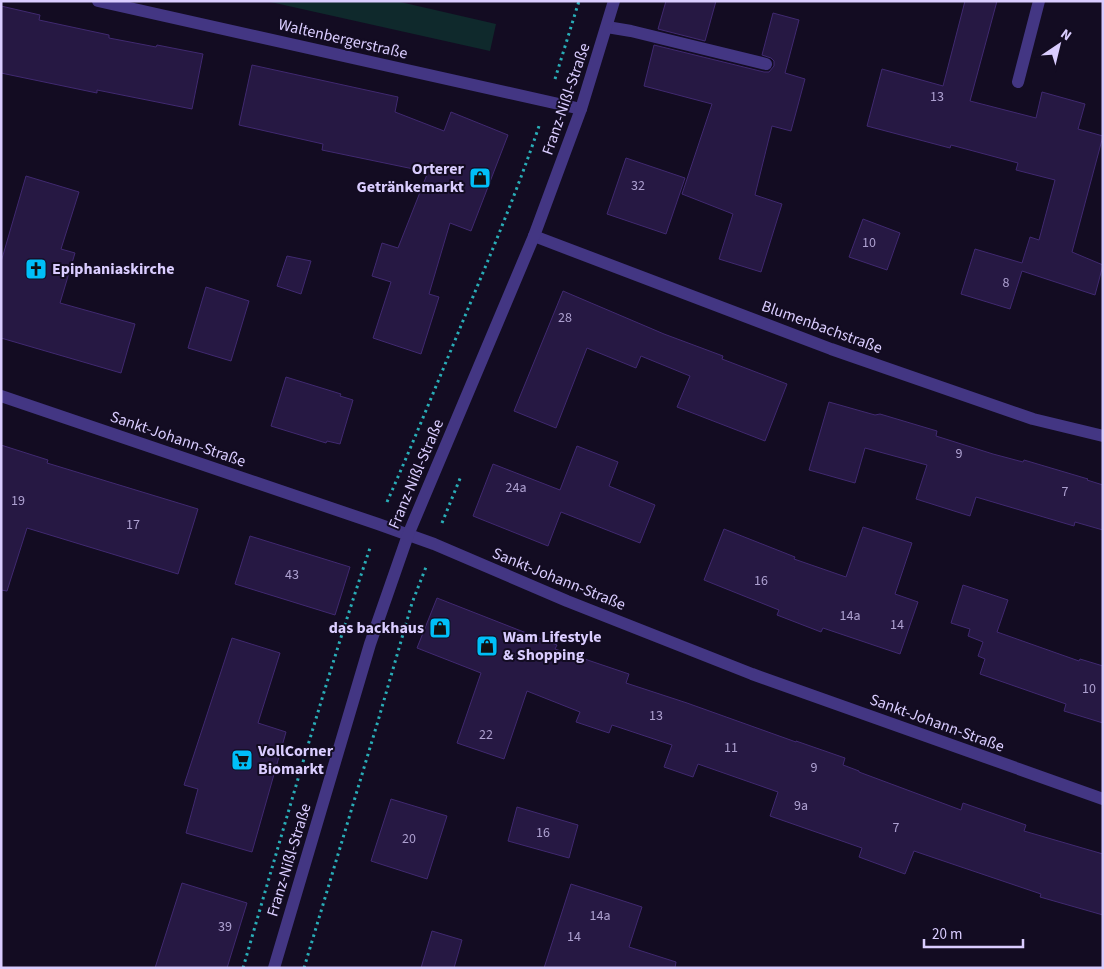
<svg xmlns="http://www.w3.org/2000/svg" width="1104" height="969" font-family="'Source Sans 3',sans-serif">
	<style>
		.garden { fill: #0f292c }
		.building { fill: #261843; stroke: #402970 }
		.lines { fill: none; stroke-linecap: round; stroke-linejoin: round }
		.path { stroke: #29adb7; stroke-width: 3; stroke-dasharray: 2.5 4; stroke-linecap: butt }
		.minor { stroke: #433683; stroke-width: 12 }
		.labels { text-anchor: middle; dominant-baseline: central; stroke-width: 4; stroke-linejoin: round; paint-order: stroke }
		.number-label { font-size: 14px; fill: #ada0d0 }
		.street-label { font-size: 16px; fill: #dacdff; stroke: #130c22 }
		.poi-label { font-size: 16px; font-weight: bold; fill: #dacdff; stroke: #130c22; text-anchor: start }
	</style>
	<rect width="100%" height="100%" fill="#130c22"/>
	<path class="garden" d="M266,1H396L496,24L490,51Z"/>
	<g class="building">
		<path d="M666,1H716L705,41L658,29Z"/>
		<path d="M965,1H997L970,101L1036,118L1042,92L1085,104L1078,129L1103,136L1072,252L1103,265L1095,295L1022,271L1010,309L961,294L975,249L1022,263L1030,237L1039,240L1055,180L1016,170L1018,163L951,145L950,148L867,126L882,69L943,86Z"/>
		<path d="M1,6L40,15L39,20L109,35V38L156,47L157,45L203,54L192,109L97,90V93L1,73Z"/>
		<path d="M773,13L799,20L785,73L805,79L791,131L772,126L755,195L782,204L761,272L719,259L733,214L682,194L712,104L644,86L654,45L764,72H769L774,66V61L771,58L762,55Z"/>
		<path d="M252,65L398,97L395,112L444,131L451,112L508,135L471,231L450,223L429,294L439,297L421,354L373,338L391,282L372,276L382,243L398,248L428,172L322,150L323,144L239,125Z"/>
		<path d="M626,158L685,178L666,234L607,214Z"/>
		<path d="M26,176L79,192L61,249L75,253L60,303L135,324L121,373L1,338V262Z"/>
		<path d="M863,219L900,233L887,270L849,257Z"/>
		<path d="M287,256L311,261L301,294L277,286Z"/>
		<path d="M206,287L249,301L231,361L188,348Z"/>
		<path d="M563,291L664,334L723,356L722,359L787,384L765,441L677,407L690,376L641,356L636,368L587,348L556,428L514,411Z"/>
		<path d="M286,377L341,394L340,396L353,400L340,444L327,441L326,443L271,426Z"/>
		<path d="M829,402L875,415L880,414L937,431L936,436L993,454L1023,462L1024,460L1088,479L1087,480L1103,485V530L1075,522L1074,526L976,497L970,516L916,499L927,465L865,448L855,483L809,470Z"/>
		<path d="M1,445L48,460L47,463L198,509L178,574L27,528L7,591L1,590Z"/>
		<path d="M577,446L618,462L609,486L655,505L640,543L561,512L548,546L473,516L493,464L560,490Z"/>
		<path d="M863,527L912,543L895,594L918,602L900,654L823,628L821,632L777,615L779,610L704,580L724,529L795,557L794,559L846,577Z"/>
		<path d="M250,536L350,567L335,615L235,584Z"/>
		<path d="M963,585L1008,600L997,632L1079,661L1080,659L1103,666V723L1064,711L1066,704L980,674L985,659L978,656L983,642L968,636L970,629L951,623Z"/>
		<path d="M437,598L557,645L555,649L629,674L626,683L687,703L796,742V741L845,758L843,765L859,771V772L961,810L963,803L1026,825L1024,831L1103,854V915L1040,897L1041,894L914,851L905,874L859,857L862,848L770,816L778,792L698,764L693,777L664,767L672,745L612,725L609,733L576,722L580,712L527,691L504,759L457,743L481,673L417,648Z"/>
		<path d="M232,638L280,653L258,723L286,732L252,852L186,833L198,789L184,785Z"/>
		<path d="M391,799L447,816L427,879L371,861Z"/>
		<path d="M517,807L578,825L569,858L508,841Z"/>
		<path d="M182,883L247,903L227,968H155Z"/>
		<path d="M571,884L642,907L629,947L676,962L675,968H544Z"/>
		<path d="M432,931L462,940L454,968H421Z"/>
	</g>
	<g class="lines">
		<g class="path">
			<path d="M555,79L579,1"/>
			<path d="M387,502C411,448 433,393 456,338C485,267 516,196 540,123"/>
			<path d="M442,523L461,476"/>
			<path d="M243,968C284,827 324,685 371,545"/>
			<path d="M304,968L378,721L412,603L426,567"/>
		</g>
		<g class="minor">
			<path d="M98,1L581,109"/>
			<path d="M607,27L631,31L766,64"/>
			<path d="M1018,82L1039,1"/>
			<path d="M534,236L831,349L1033,419L1103,436"/>
			<path d="M1,396L378,524L434,544L567,601L752,674L1103,799"/>
			<path d="M274,968L370,644L408,535L534,236L581,109L614,1"/>
		</g>
	</g>
	<defs>
		<g id="shop-square" transform="scale(1.125)"><rect x="-9" y="-9" width="18" height="18" rx="4" fill="#00bff8" stroke="#130c22"/><path d="M-5-2.5h2.3a2.7 3.5 0 0 1 5.4 0H5L5.5 6h-11ZM-1.5-2.5h3a1.5 2.3 0 0 0-3 0Z" fill="#111"/></g>
		<g id="church-square" transform="scale(1.125)"><rect x="-9" y="-9" width="18" height="18" rx="4" fill="#00bff8" stroke="#130c22"/><path d="M-1.2-6h2.4v3.5h3.3v2.4h-3.3V6h-2.4V-.1h-3.3v-2.4h3.3Z" fill="#111"/></g>
		<g id="supermarket-square" transform="scale(1.125)"><rect x="-9" y="-9" width="18" height="18" rx="4" fill="#00bff8" stroke="#130c22"/><path d="M-6-5.5h2.5l.6 2H6L4.5 2H-2.5L-4.4-4H-6ZM-1.5 3.2a1.3 1.3 0 1 0 .1 0ZM3 3.2a1.3 1.3 0 1 0 .1 0Z" fill="#111"/></g>
	</defs>
	<g fill-rule="evenodd">
		<use href="#shop-square" x="480" y="178"/>
		<use href="#church-square" x="36" y="269"/>
		<use href="#shop-square" x="440" y="628"/>
		<use href="#shop-square" x="487" y="646"/>
		<use href="#supermarket-square" x="242" y="760"/>
	</g>
	<g class="labels">
		<g class="number-label">
			<text x="937" y="97">13</text>
			<text x="638" y="186">32</text>
			<text x="869" y="243">10</text>
			<text x="1006" y="283">8</text>
			<text x="565" y="318">28</text>
			<text x="959" y="454">9</text>
			<text x="516" y="488">24a</text>
			<text x="1065" y="492">7</text>
			<text x="18" y="501">19</text>
			<text x="133" y="525">17</text>
			<text x="292" y="575">43</text>
			<text x="761" y="581">16</text>
			<text x="850" y="616">14a</text>
			<text x="897" y="625">14</text>
			<text x="1089" y="689">10</text>
			<text x="656" y="716">13</text>
			<text x="486" y="735">22</text>
			<text x="731" y="748">11</text>
			<text x="814" y="768">9</text>
			<text x="801" y="806">9a</text>
			<text x="896" y="828">7</text>
			<text x="543" y="833">16</text>
			<text x="409" y="839">20</text>
			<text x="600" y="916">14a</text>
			<text x="225" y="927">39</text>
			<text x="574" y="937">14</text>
		</g>
		<g class="street-label">
			<text transform="translate(343 39) rotate(13)">Waltenbergerstraße</text>
			<text transform="translate(566 99) rotate(-71)">Franz-Nißl-Straße</text>
			<text transform="translate(822 327) rotate(20)">Blumenbachstraße</text>
			<text transform="translate(178 439) rotate(19)">Sankt-Johann-Straße</text>
			<text transform="translate(416 474) rotate(-67)">Franz-Nißl-Straße</text>
			<text transform="translate(559 579) rotate(22)">Sankt-Johann-Straße</text>
			<text transform="translate(937 723) rotate(20)">Sankt-Johann-Straße</text>
			<text transform="translate(289 860) rotate(-73)">Franz-Nißl-Straße</text>
		</g>
		<g class="poi-label">
			<text x="464" y="169" text-anchor="end">Orterer<tspan x="464" dy="18">Getränkemarkt</tspan></text>
			<text x="52" y="269">Epiphaniaskirche</text>
			<text x="424" y="628" text-anchor="end">das backhaus</text>
			<text x="503" y="637">Wam Lifestyle<tspan x="503" dy="18">&amp; Shopping</tspan></text>
			<text x="258" y="751">VollCorner<tspan x="258" dy="18">Biomarkt</tspan></text>
		</g>
	</g>
	<rect width="1104" height="969" fill="none" stroke="#dacdff" stroke-width="5"/>
	<g transform="translate(1059 45) rotate(35)" stroke="#130c22" stroke-width="4" paint-order="stroke">
	<path d="M0-4L9 19L0 12L-9 19Z" fill="#dacdff"/>
	<text y="-8" font-size="14" font-weight="bold" text-anchor="middle" fill="#dacdff">N</text>
	</g>
	<path d="M924 939v8h99v-8" fill="none" stroke="#dacdff" stroke-width="2.5"/>
	<text x="932" y="939" font-size="15" fill="#dacdff" stroke="#130c22" stroke-width="4" paint-order="stroke">20 m</text>
</svg>
